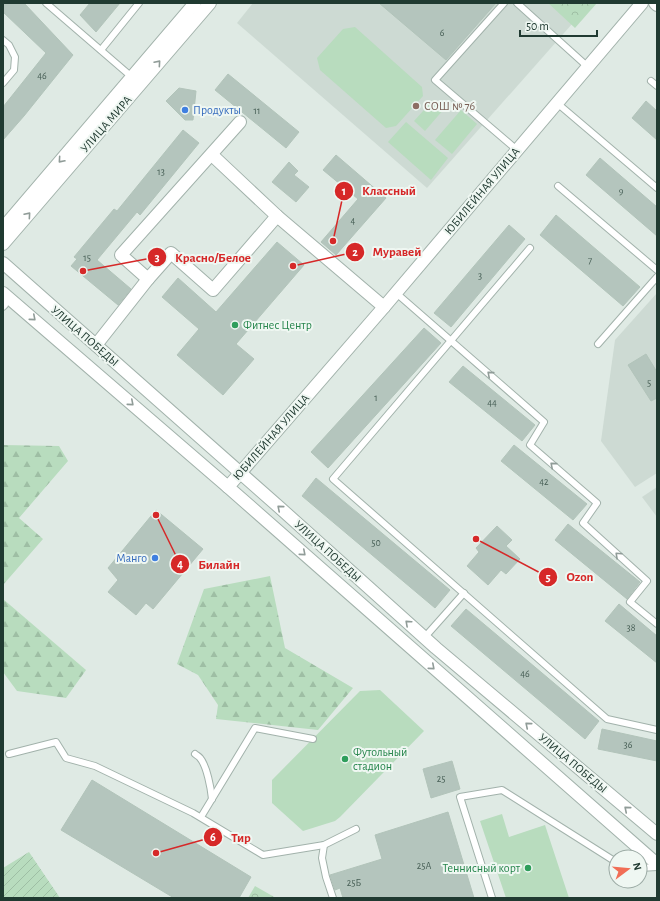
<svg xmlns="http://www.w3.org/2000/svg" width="660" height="901" font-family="'Alegreya Sans',sans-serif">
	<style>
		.built { fill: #cddad3 }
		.forest { fill: url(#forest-firs) }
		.park { fill: url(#park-crowns) }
		.garden { fill: url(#garden-furrows) }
		.pitch { fill: #b8dcbe }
		.building { fill: #b4c5bd; stroke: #b2c4ba }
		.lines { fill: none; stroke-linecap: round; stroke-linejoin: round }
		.service-casing { stroke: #a2b2ab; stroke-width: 8 }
		.minor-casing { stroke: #a2b2ab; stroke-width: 14 }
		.tertiary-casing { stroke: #a2b2ab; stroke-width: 14 }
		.service { stroke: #fff; stroke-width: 6 }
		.minor { stroke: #fff; stroke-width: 12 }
		.tertiary { stroke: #fff; stroke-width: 12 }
		.oneway { stroke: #909c98 }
		.education-dot { fill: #8d6e63; stroke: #eff7f2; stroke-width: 1.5 }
		.shop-dot { fill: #3f7fe0; stroke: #eff7f2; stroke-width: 1.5 }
		.leisure-dot { fill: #2e9e5b; stroke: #eff7f2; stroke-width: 1.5 }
		.labels { text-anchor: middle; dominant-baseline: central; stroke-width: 4; stroke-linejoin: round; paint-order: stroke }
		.number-label { font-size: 10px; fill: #455d54 }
		.education-label { font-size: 12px; fill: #785e54; stroke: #eff7f2; text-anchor: start }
		.shop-label { font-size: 12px; fill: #366cbe; stroke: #eff7f2; text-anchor: start }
		.street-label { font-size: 12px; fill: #203a31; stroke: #eff7f2 }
		.leisure-label { font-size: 12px; fill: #27864d; stroke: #eff7f2; text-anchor: start }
		.leader { fill: none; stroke: #d62828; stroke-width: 1.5 }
		.callout-dot { fill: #d62828; stroke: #eff7f2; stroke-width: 1.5 }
		.mark-label { font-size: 12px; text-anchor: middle; font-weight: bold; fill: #fff }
		.callout-label { font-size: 13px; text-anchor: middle; font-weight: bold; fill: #d62828; stroke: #eff7f2; stroke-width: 4; stroke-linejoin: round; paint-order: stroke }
	</style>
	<defs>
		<pattern id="forest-firs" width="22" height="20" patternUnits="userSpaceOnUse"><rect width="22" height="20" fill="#b8dcbe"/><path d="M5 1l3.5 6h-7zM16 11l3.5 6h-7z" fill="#9ebea4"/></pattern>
		<pattern id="park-crowns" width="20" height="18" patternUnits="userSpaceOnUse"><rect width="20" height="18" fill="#b8dcbe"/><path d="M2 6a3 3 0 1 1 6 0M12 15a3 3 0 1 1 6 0" fill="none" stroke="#9ebea4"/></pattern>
		<pattern id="garden-furrows" width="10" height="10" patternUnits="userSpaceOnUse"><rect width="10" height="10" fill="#b8dcbe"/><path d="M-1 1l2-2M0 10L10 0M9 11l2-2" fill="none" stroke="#9ebea4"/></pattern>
	</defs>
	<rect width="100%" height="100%" fill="#dfeae4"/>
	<g class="built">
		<path d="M253,3H549L572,24L427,188L237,23Z"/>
		<path d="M657,293V473L635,487L601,441L615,340Z"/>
		<path d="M657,487V517L642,497Z"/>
	</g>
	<g class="forest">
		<path d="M3,445L59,446L68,461L19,518L43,539L3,585Z"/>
		<path d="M270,576L285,648L353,688L318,730L216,719L218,705L198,675L177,664L204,589Z"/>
		<path d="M3,599L86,670L66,698L17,691L3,672Z"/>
	</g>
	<g class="park">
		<path d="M548,3H597L575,28Z"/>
		<path d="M255,886L276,898H248Z"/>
	</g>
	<path class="garden" d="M29,852L60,898H3V868Z"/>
	<g class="pitch">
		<path d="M355,27L422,87L423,96L396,126L386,128L320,70L317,58L343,29Z"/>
		<path d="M433,100L444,109L425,131L414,121Z"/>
		<path d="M461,110L477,124L452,154L435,140Z"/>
		<path d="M406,122L448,158L431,180L388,142Z"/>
		<path d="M380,690L424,731L340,817L335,821L303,831L272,803V780L360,691Z"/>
		<path d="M502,814L509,837L545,825L569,898H506L480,821Z"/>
	</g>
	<g class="building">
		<path d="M3,3H24L73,55L24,116L3,140V107L46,53L3,12Z"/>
		<path d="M90,3H120L96,32L80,15Z"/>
		<path d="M379,3H496L446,60Z"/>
		<path d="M228,74L299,132L286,148L215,90Z"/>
		<path d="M179,88L196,91L193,120H185L166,101Z"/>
		<path d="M646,101L657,111V140L632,118Z"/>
		<path d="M183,130L199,143L140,215L137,212L97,260L131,289L118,305L71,266L77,259L74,257L114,209L117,211Z"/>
		<path d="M336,155L386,198L336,255L321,242L358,199L323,170Z"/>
		<path d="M600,158L657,207V236L586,175Z"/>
		<path d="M289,162L298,171L294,175L309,187L296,202L272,182Z"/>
		<path d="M556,215L640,287L623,306L540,235Z"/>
		<path d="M509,225L525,239L451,327L434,313Z"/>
		<path d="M277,242L304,265L236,344L254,359L223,395L177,355L199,329L162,297L178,278L216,312Z"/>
		<path d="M424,328L441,343L328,468L311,452Z"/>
		<path d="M646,354L657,372V398L651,401L628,365Z"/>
		<path d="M463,366L535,425L522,441L449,382Z"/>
		<path d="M514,445L587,504L573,520L501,461Z"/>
		<path d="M316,478L450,590L435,608L302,496Z"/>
		<path d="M156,510L203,549L153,609L146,603L136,615L108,592L118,580L108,568Z"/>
		<path d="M568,524L640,582L627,599L555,540Z"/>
		<path d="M497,526L512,540L506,546L520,559L506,574L501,570L488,585L467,566L479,552L476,548Z"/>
		<path d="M619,604L657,636V663L605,621Z"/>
		<path d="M466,609L599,721L585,739L451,626Z"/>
		<path d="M602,729L657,741V761L598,749Z"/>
		<path d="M452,761L460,789L431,798L423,769Z"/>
		<path d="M92,780L251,877L239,898H174L61,830Z"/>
		<path d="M448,812L474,898H343L340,888L335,890L330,875L382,859L375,835Z"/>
	</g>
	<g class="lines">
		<g class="service-casing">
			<g id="service">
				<path d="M46,3L133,78"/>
				<path d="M504,3L435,80L517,150"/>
				<path d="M517,3L588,67"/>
				<path d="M3,40L9,45L15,57L14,70L3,83"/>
				<path d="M101,50L139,3"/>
				<path d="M651,81L657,86"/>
				<path d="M557,103L657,188"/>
				<path d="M558,186L657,270"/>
				<path d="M530,248L333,479L607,719L657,730"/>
				<path d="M395,292L544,422L530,445L597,503L583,523L647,581L630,602L657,624"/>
				<path d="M3,307L5,305L6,296"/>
				<path d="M598,344L657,277"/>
				<path d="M424,638L464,593"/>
				<path d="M9,754L56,742L66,758L95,766L193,813L263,855L324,845L356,829"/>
				<path d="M195,754C196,755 200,757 200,758C207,766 211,789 212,799"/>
				<path d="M201,817L255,728L313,739"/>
				<path d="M324,845L322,858L326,877L333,898"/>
				<path d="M640,868L657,867"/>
				<path d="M492,898L460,797L502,790L616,862"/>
			</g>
		</g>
		<g class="minor-casing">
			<g id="minor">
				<path d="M655,3L657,5"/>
				<path d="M240,122L121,255L148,279L171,253L213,290L277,216"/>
				<path d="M212,155L277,216L384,307"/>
				<path d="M96,345L148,279"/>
				<path d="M228,487L384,307L642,3"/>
			</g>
		</g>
		<g class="tertiary-casing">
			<g id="tertiary">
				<path d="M3,228L195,3"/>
				<path d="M3,244L210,3"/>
				<path d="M3,263L279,507L436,648L657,834"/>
				<path d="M3,293L228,487L657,864"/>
			</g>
		</g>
		<use href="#service" class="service"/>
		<use href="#minor" class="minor"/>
		<use href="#tertiary" class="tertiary"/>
	</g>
	<defs><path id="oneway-chevron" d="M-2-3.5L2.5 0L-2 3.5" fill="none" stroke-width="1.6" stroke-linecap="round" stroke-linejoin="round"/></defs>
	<g class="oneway">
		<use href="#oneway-chevron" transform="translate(158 63) rotate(-49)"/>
		<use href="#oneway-chevron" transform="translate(61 160) rotate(131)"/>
		<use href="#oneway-chevron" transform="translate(28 215) rotate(-49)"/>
		<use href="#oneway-chevron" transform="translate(33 318) rotate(41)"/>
		<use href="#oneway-chevron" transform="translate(490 374) rotate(-139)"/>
		<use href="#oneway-chevron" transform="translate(131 403) rotate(41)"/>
		<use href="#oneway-chevron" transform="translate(553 465) rotate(-139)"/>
		<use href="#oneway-chevron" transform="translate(280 508) rotate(-139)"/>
		<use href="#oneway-chevron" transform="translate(303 553) rotate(41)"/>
		<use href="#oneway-chevron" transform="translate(618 555) rotate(-137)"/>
		<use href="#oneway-chevron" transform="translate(408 623) rotate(-138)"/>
		<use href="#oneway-chevron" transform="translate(432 667) rotate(41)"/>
		<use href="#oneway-chevron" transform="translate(528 725) rotate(-140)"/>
		<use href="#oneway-chevron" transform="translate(627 809) rotate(-140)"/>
	</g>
	<circle class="education-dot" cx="416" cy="106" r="4"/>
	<g class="shop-dot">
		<circle cx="185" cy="110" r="4"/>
		<circle cx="155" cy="558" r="4"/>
	</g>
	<g class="leisure-dot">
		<circle cx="235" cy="325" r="4"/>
		<circle cx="345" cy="759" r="4"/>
		<circle cx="528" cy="868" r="4"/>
	</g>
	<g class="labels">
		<g class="number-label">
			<text x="442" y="33">6</text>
			<text x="42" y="76">46</text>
			<text x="257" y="111">11</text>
			<text x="161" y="172">13</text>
			<text x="621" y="191">9</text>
			<text x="353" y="221">4</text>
			<text x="87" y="258">15</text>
			<text x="590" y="261">7</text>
			<text x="480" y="276">3</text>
			<text x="649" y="383">5</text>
			<text x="376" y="398">1</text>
			<text x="492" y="403">44</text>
			<text x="544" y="482">42</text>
			<text x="376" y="543">50</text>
			<text x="631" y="628">38</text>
			<text x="525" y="674">46</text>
			<text x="628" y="745">36</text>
			<text x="441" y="779">25</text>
			<text x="424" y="866">25А</text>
			<text x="354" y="883">25Б</text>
		</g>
		<g class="education-label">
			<text x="424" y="106">СОШ № 76</text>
		</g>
		<g class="shop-label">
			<text x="193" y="110">Продукты</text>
			<text x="147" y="558" text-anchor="end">Манго</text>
		</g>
		<g class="street-label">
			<text transform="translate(106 124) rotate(-49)">УЛИЦА МИРА</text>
			<text transform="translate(482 191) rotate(-50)">ЮБИЛЕЙНАЯ УЛИЦА</text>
			<text transform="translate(85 336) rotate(41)">УЛИЦА ПОБЕДЫ</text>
			<text transform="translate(271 437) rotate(-49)">ЮБИЛЕЙНАЯ УЛИЦА</text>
			<text transform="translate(328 551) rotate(42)">УЛИЦА ПОБЕДЫ</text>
			<text transform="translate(573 763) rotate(40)">УЛИЦА ПОБЕДЫ</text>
		</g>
		<g class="leisure-label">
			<text x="243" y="325">Фитнес Центр</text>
			<text x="353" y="752">Футольный<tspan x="353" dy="14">стадион</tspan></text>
			<text x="520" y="868" text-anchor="end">Теннисный корт</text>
		</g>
	</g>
	<path class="leader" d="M333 241L344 191M293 266L355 252M83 271L157 257M156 515L180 564M476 539L548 577M156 853L213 837"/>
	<g class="callout-dot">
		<circle cx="333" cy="241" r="4"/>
		<circle cx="293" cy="266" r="4"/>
		<circle cx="83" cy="271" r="4"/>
		<circle cx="156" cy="515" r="4"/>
		<circle cx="476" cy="539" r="4"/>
		<circle cx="156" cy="853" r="4"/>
		<circle cx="344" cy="191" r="10"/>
		<circle cx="355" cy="252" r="10"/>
		<circle cx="157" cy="257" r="10"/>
		<circle cx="180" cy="564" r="10"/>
		<circle cx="548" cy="577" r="10"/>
		<circle cx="213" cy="837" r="10"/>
	</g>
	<g class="mark-label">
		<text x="344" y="195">1</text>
		<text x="355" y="256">2</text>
		<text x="157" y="261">3</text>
		<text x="180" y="568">4</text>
		<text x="548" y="581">5</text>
		<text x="213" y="841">6</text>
	</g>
	<g class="callout-label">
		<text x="389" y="195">Классный</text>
		<text x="397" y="256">Муравей</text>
		<text x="213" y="262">Красно/Белое</text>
		<text x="219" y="569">Билайн</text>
		<text x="580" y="581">Ozon</text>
		<text x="241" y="842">Тир</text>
	</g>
	<rect width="660" height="901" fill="none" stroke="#203a31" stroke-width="8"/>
	<g transform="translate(628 869) rotate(74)"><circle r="19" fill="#eff7f2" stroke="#9caba5"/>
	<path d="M0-3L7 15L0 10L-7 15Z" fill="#f16e56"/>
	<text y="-6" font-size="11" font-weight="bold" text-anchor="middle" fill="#203a31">N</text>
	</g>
	<path d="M520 30v6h77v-6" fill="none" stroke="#203a31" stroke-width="2"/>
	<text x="526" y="30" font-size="12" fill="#203a31" stroke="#eff7f2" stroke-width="3" paint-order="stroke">50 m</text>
</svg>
